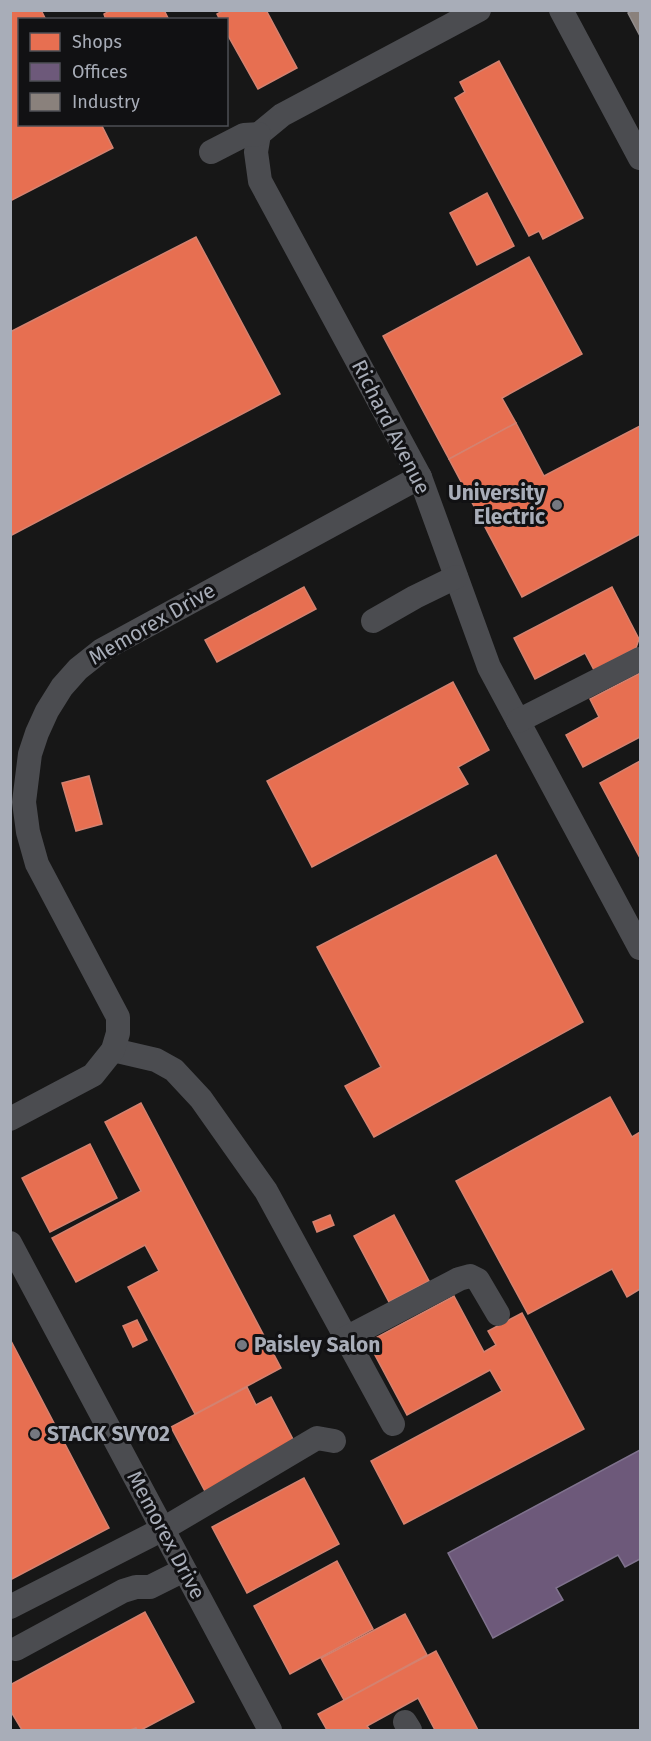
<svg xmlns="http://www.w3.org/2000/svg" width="651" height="1741" font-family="'Fira Sans',sans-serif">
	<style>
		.shops { fill: #e76f51; stroke: #d48270; stroke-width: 1.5 }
		.offices { fill: #6d597a; stroke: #7f728d; stroke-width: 1.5 }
		.industry { fill: #8a817c; stroke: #938e8e; stroke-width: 1.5 }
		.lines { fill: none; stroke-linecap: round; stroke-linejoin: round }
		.minor { stroke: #4b4c50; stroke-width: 24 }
		.poi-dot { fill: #757880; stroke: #111113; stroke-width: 2 }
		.labels { text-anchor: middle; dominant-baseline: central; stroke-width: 6; stroke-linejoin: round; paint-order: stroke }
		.street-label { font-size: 21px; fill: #a8adb8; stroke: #111113 }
		.poi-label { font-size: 21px; font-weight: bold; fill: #a8adb8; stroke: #111113; text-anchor: start }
	</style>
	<rect width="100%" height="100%" fill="#171717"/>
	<g class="shops">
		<path d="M10,10H41L46,20H20V124H101L113,148L10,201Z"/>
		<path d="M111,10H164L169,20H106L104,14Z"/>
		<path d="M224,10H266L297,68L258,89L226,32V20H220L217,14Z"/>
		<path d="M499,61L583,218L543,239L539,231L529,236L455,98L465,92L460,82Z"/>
		<path d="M487,193L514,246L477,265L450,213Z"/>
		<path d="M196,237L280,394L10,536V332Z"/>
		<path d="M529,257L582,354L502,398L516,423L449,459L383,336Z"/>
		<path d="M516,423L544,476L640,426V534L522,597L449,459Z"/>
		<path d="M304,587L316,609L217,662L205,640Z"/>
		<path d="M612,587L639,639L636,648L594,670L585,653L535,679L514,638Z"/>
		<path d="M640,673V737L583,767L566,735L599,717L590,699Z"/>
		<path d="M453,682L489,750L458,767L468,784L312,867L267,781Z"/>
		<path d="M640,761V858L600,783Z"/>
		<path d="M89,776L102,824L76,831L62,783Z"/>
		<path d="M496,855L583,1022L374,1137L345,1086L381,1067L317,947Z"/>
		<path d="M610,1097L632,1137L640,1132V1289L627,1297L612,1269L528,1314L456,1181Z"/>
		<path d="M141,1103L281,1368L195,1414L128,1287L159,1271L145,1245L76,1282L52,1238L141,1191L105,1122Z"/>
		<path d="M90,1144L117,1198L50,1232L22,1178Z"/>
		<path d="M330,1215L334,1225L317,1232L313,1222Z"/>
		<path d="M394,1215L429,1281L389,1302L354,1236Z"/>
		<path d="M454,1296L484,1352L496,1345L488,1331L522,1313L584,1429L404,1524L371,1461L502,1391L490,1370L407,1415L368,1342Z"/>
		<path d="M137,1320L147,1340L133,1347L123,1326Z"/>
		<path d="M10,1339L109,1528L10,1580Z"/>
		<path d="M247,1387L256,1405L271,1397L297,1447L207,1495L171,1427Z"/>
		<path d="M304,1478L339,1544L247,1593L212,1527Z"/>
		<path d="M337,1561L373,1629L290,1674L254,1606Z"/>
		<path d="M145,1612L194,1702L141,1730H137L136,1728L130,1730H22L10,1710V1685Z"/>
		<path d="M405,1614L427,1655L344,1700L321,1658Z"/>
		<path d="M436,1651L478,1730H435L418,1698L367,1726L370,1730H327L318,1714Z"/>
	</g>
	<path class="offices" d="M640,1450V1559L625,1567L618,1555L556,1588L563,1600L493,1638L448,1553Z"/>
	<path class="industry" d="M633,10H640V36L628,13Z"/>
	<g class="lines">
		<g class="minor">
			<path d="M479,10L282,115L259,134L256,152L260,181L420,477L489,667L640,948"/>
			<path d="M561,10L640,158"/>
			<path d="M211,152L244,135L259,134"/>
			<path d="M373,621L415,597L456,577"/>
			<path d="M518,721L640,659"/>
			<path d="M113,1050L156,1060L174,1070L201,1099L266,1191L393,1424"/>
			<path d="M10,1119L93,1075L113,1050L118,1033V1017L37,864L28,832L24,802L30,754L37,733L47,711L62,687L78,669L102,650L420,477"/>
			<path d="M10,1243L270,1730"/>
			<path d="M346,1338L459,1279L470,1276L478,1280L498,1314"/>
			<path d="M10,1607L163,1529L317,1438L334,1441"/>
			<path d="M16,1649L123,1591L136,1587H150L184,1570"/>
			<path d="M405,1722L410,1730"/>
		</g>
	</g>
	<g class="poi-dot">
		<circle cx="557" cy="505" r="6"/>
		<circle cx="242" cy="1345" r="6"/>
		<circle cx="35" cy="1434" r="6"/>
	</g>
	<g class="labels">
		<g class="street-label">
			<text transform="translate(391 427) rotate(63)">Richard Avenue</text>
			<text transform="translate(152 624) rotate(-30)">Memorex Drive</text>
			<text transform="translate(166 1535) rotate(62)">Memorex Drive</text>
		</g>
		<g class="poi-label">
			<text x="545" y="493" text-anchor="end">University<tspan x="545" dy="24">Electric</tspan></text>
			<text x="254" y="1345">Paisley Salon</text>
			<text x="47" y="1434">STACK SVY02</text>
		</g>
	</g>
	<rect width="651" height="1741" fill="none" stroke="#a8adb8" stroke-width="24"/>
	<rect x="18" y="18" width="210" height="108" fill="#111113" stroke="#4d4f55" stroke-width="1.5"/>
	<rect x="30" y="33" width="30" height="18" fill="#e76f51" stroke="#4d4f55" stroke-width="1.5"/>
	<text x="72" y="48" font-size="18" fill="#a8adb8">Shops</text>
	<rect x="30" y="63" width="30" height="18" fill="#6d597a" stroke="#4d4f55" stroke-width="1.5"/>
	<text x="72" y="78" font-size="18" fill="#a8adb8">Offices</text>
	<rect x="30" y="93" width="30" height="18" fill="#8a817c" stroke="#4d4f55" stroke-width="1.5"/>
	<text x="72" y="108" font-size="18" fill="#a8adb8">Industry</text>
</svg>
